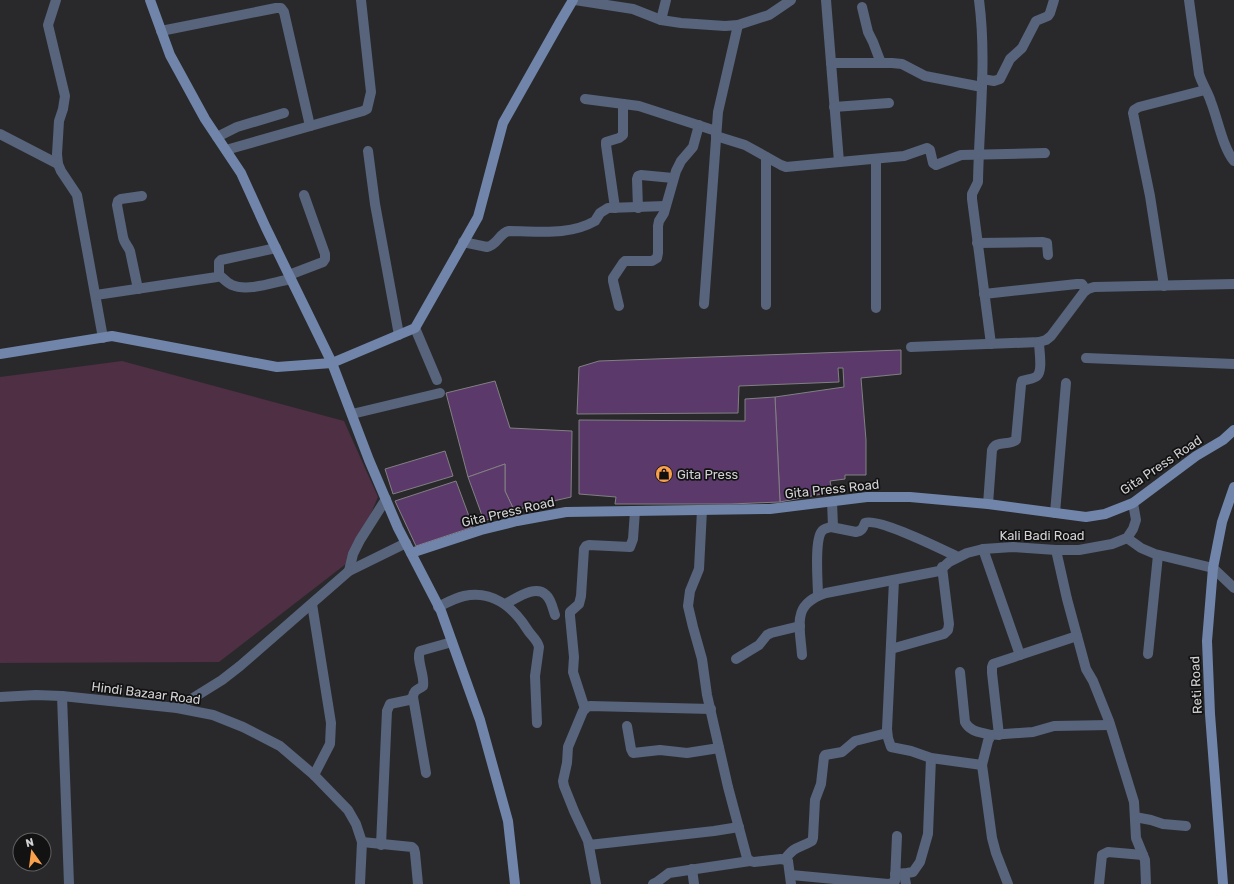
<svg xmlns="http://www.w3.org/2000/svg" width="1234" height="884" font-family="Rubik,sans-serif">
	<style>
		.green { fill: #4e2f43 }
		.building { fill: #5b3a6b; stroke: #818082 }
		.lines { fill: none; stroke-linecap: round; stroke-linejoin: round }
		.street { stroke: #57647b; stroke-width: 10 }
		.secondary { stroke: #7085a9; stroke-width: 10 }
		.labels { text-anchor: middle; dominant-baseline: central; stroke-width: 3.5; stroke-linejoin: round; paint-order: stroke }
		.street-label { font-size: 13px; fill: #d3d3d5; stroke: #121213 }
		.poi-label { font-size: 13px; fill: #d3d3d5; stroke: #121213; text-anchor: start }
	</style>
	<rect width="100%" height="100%" fill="#29292c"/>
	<path class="green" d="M122,361L344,421L378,497L351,560L219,662L0,663V377Z"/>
	<g class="building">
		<path d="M901,350V374L861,378L866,440V475H845V479L830,481L832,492L780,502L775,397L844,387L843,368H838L839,382L739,386L738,413L577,414L579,367L599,361Z"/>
		<path d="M495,381L510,428L572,431L571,497L514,510L505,491V464L468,477L446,393Z"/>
		<path d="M775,397L780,502L730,504H615L616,497L579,494V420L745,421V399Z"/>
		<path d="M445,451L453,476L393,494L385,469Z"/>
		<path d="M505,464V491L514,510L484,521L468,477Z"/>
		<path d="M456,481L473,527L416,546L395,501Z"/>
	</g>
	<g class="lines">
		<g class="street">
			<path d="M56,0L48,25L65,96L63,109L59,121L57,154L58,164L61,171L77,195L103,338"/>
			<path d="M575,0L633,9L661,20L681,23L725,26L738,25L769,15L791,0"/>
			<path d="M826,0L839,162"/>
			<path d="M979,0C987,60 979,122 978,182L972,194V199L991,344"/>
			<path d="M1189,0L1199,74C1202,84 1208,92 1211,102C1218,120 1223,148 1234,161"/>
			<path d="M862,7L868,32L873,42L881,63"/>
			<path d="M661,20L666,0"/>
			<path d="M161,31L276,8H281L284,12L310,126"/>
			<path d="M831,63H892L902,64L925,76L982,87"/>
			<path d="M982,79L994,81L1000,79L1010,59L1022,48L1036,21L1048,16L1050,13L1054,0"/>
			<path d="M585,99L639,106L716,131"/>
			<path d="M834,107L889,103"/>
			<path d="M0,134L58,164"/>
			<path d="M716,136L745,145L781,165L786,167L904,156L927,148L930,150L933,163L936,165L961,155L1045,153"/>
			<path d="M217,137L237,127L284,113"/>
			<path d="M226,150L363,111L367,109L371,92L361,0"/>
			<path d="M368,151L375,204L399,335"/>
			<path d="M615,208L606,145V142L619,138L623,135V104"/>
			<path d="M638,208L637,179L638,176L641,175L673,178"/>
			<path d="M463,242L487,247C498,245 499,233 509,231C538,231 569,236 595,221L600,213L608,208L665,206"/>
			<path d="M977,243L1043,242L1047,243L1048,255"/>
			<path d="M219,275C223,278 227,283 232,285C248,292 274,282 291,279"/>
			<path d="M289,275L323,262L325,259V254L304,195"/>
			<path d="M1164,286L1150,196L1133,113L1134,110L1139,107L1205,90"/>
			<path d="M138,289L130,251C128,246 124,243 123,237L117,205L118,201L121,199L142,196"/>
			<path d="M984,294L1077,284H1082L1086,290"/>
			<path d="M96,295L217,277L219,275V262L221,260L276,248"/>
			<path d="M704,304L718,112L738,25"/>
			<path d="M766,305V157"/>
			<path d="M619,306L613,281V278L623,263L625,261H652L657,258L658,253V226L659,221L664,213L676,171L681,161L693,147L699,125"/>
			<path d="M876,308V159"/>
			<path d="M415,328L437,380"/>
			<path d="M911,347L1039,342L1046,340L1051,336L1084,292L1088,289L1094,287L1234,284"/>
			<path d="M1086,358L1234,364"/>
			<path d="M352,414L440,393"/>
			<path d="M988,504L992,450C996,440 1008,446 1016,440L1021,385L1022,381C1027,379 1034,379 1037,376C1043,371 1039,350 1039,342"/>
			<path d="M702,510L699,569L690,591L688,606L693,627L702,659L707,695L728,787L747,858L750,861L754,862L781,859L788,861L791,884"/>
			<path d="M1055,513L1066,383"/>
			<path d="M831,527L856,532C862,531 863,528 865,523C877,517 943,550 958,557"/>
			<path d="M1127,538L1141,548L1155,554L1213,568L1234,588"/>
			<path d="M983,549L1020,655"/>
			<path d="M1056,550L1067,599L1086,669L1093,681L1109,721L1134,802L1136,838L1145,860L1146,884"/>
			<path d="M349,571L353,554L360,540L386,499"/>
			<path d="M894,580L887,729L888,738L891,747L911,751L931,758L982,765L988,741L991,735L1033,732L1054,726L1110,725"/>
			<path d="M818,596C818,583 814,540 822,531C824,528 830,528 833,526L832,502"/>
			<path d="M312,604L331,723L330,744L314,775"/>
			<path d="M505,604C516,599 535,584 546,595C551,599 553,609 555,615"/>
			<path d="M438,607C446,603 455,598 464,596C492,590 513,607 527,629C531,636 537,639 539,647L535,676L537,723"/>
			<path d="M891,649L944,634L948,630L949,624L942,567"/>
			<path d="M1148,654L1158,555"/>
			<path d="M802,655C800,626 791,604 826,593L934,572L939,571L949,562L967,553L983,549L1013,547L1056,550H1079L1112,544L1127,538L1133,529L1136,520L1133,503"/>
			<path d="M736,659L759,645L767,635L771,633L800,626"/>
			<path d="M960,672L965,722C970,732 981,732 991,735"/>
			<path d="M62,696L69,884"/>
			<path d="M0,697L36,695L62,696L177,708L213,715L243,727L280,746L314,775L348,810L356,824L362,842L360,884"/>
			<path d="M413,697L426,773"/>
			<path d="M177,708L222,680L240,666L349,571L406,543"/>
			<path d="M585,709L573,672L574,657L570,616V612L579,604L581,596L584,549L586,546L589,545L630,547L633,539L635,511"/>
			<path d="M627,726L631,749L633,753L660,750L687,753L719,748"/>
			<path d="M999,735L992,673V667L993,664L1077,636"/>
			<path d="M982,765L992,838L996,853L1008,884"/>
			<path d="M1135,817L1151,820L1163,824L1186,826"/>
			<path d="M362,842L412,847L414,849L415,853L418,884"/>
			<path d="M381,845L387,711L390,704L409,700L413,697C414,689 418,690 423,686C425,675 416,660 420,651L452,642"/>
			<path d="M589,845L714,831L739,827"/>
			<path d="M785,859C796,845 798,849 812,841L813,838L815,800L821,784L824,757L825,755L842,752L855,741L887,733"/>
			<path d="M692,869L694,884"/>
			<path d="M895,874L907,873L913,872L920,862L928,834L931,758"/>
			<path d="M904,874L906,884"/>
			<path d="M791,875L888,884L892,883L895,881L897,836"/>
			<path d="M596,884L588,841L574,811L564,786L563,781L567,763L568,747L583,711L587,707L590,706L711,709"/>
			<path d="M653,884L657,882L669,873L750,861"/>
			<path d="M1099,884L1102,855L1108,852L1143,855"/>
		</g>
		<g class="secondary">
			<path d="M150,0L170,55L205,119L241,173L266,228L332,363L369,460L398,528L441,611L480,720L508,821L515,884"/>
			<path d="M0,354L112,336L277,367L332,363L415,328L478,217L503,123L560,22L573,0"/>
			<path d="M411,553L481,530L517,521L566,512L770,509L867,497H910L988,504L1086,517L1105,514L1133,503L1196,456L1223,440L1234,430"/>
			<path d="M1223,884L1210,714L1207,641L1213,568L1222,522L1234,487"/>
		</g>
	</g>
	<defs>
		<g id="shop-disc" transform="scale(0.9)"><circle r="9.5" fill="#f9a04c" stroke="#121213"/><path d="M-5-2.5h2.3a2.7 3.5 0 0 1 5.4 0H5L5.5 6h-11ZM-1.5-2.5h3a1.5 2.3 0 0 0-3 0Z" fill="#111"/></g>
	</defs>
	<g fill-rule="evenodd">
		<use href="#shop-disc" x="664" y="474"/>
	</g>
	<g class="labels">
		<g class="street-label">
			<text transform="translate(1161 465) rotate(-34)">Gita Press Road</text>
			<text transform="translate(832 489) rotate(-6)">Gita Press Road</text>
			<text transform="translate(508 512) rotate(-13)">Gita Press Road</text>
			<text x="1042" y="535">Kali Badi Road</text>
			<text transform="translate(1196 685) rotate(-93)">Reti Road</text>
			<text transform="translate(146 693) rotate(7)">Hindi Bazaar Road</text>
		</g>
		<g class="poi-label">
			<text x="677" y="474">Gita Press</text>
		</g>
	</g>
	<g transform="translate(32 852) rotate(346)"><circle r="19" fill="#121213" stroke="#5f5f61"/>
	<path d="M0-3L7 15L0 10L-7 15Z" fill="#f9a04c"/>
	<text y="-6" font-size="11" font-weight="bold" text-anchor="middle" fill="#d3d3d5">N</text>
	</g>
</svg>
